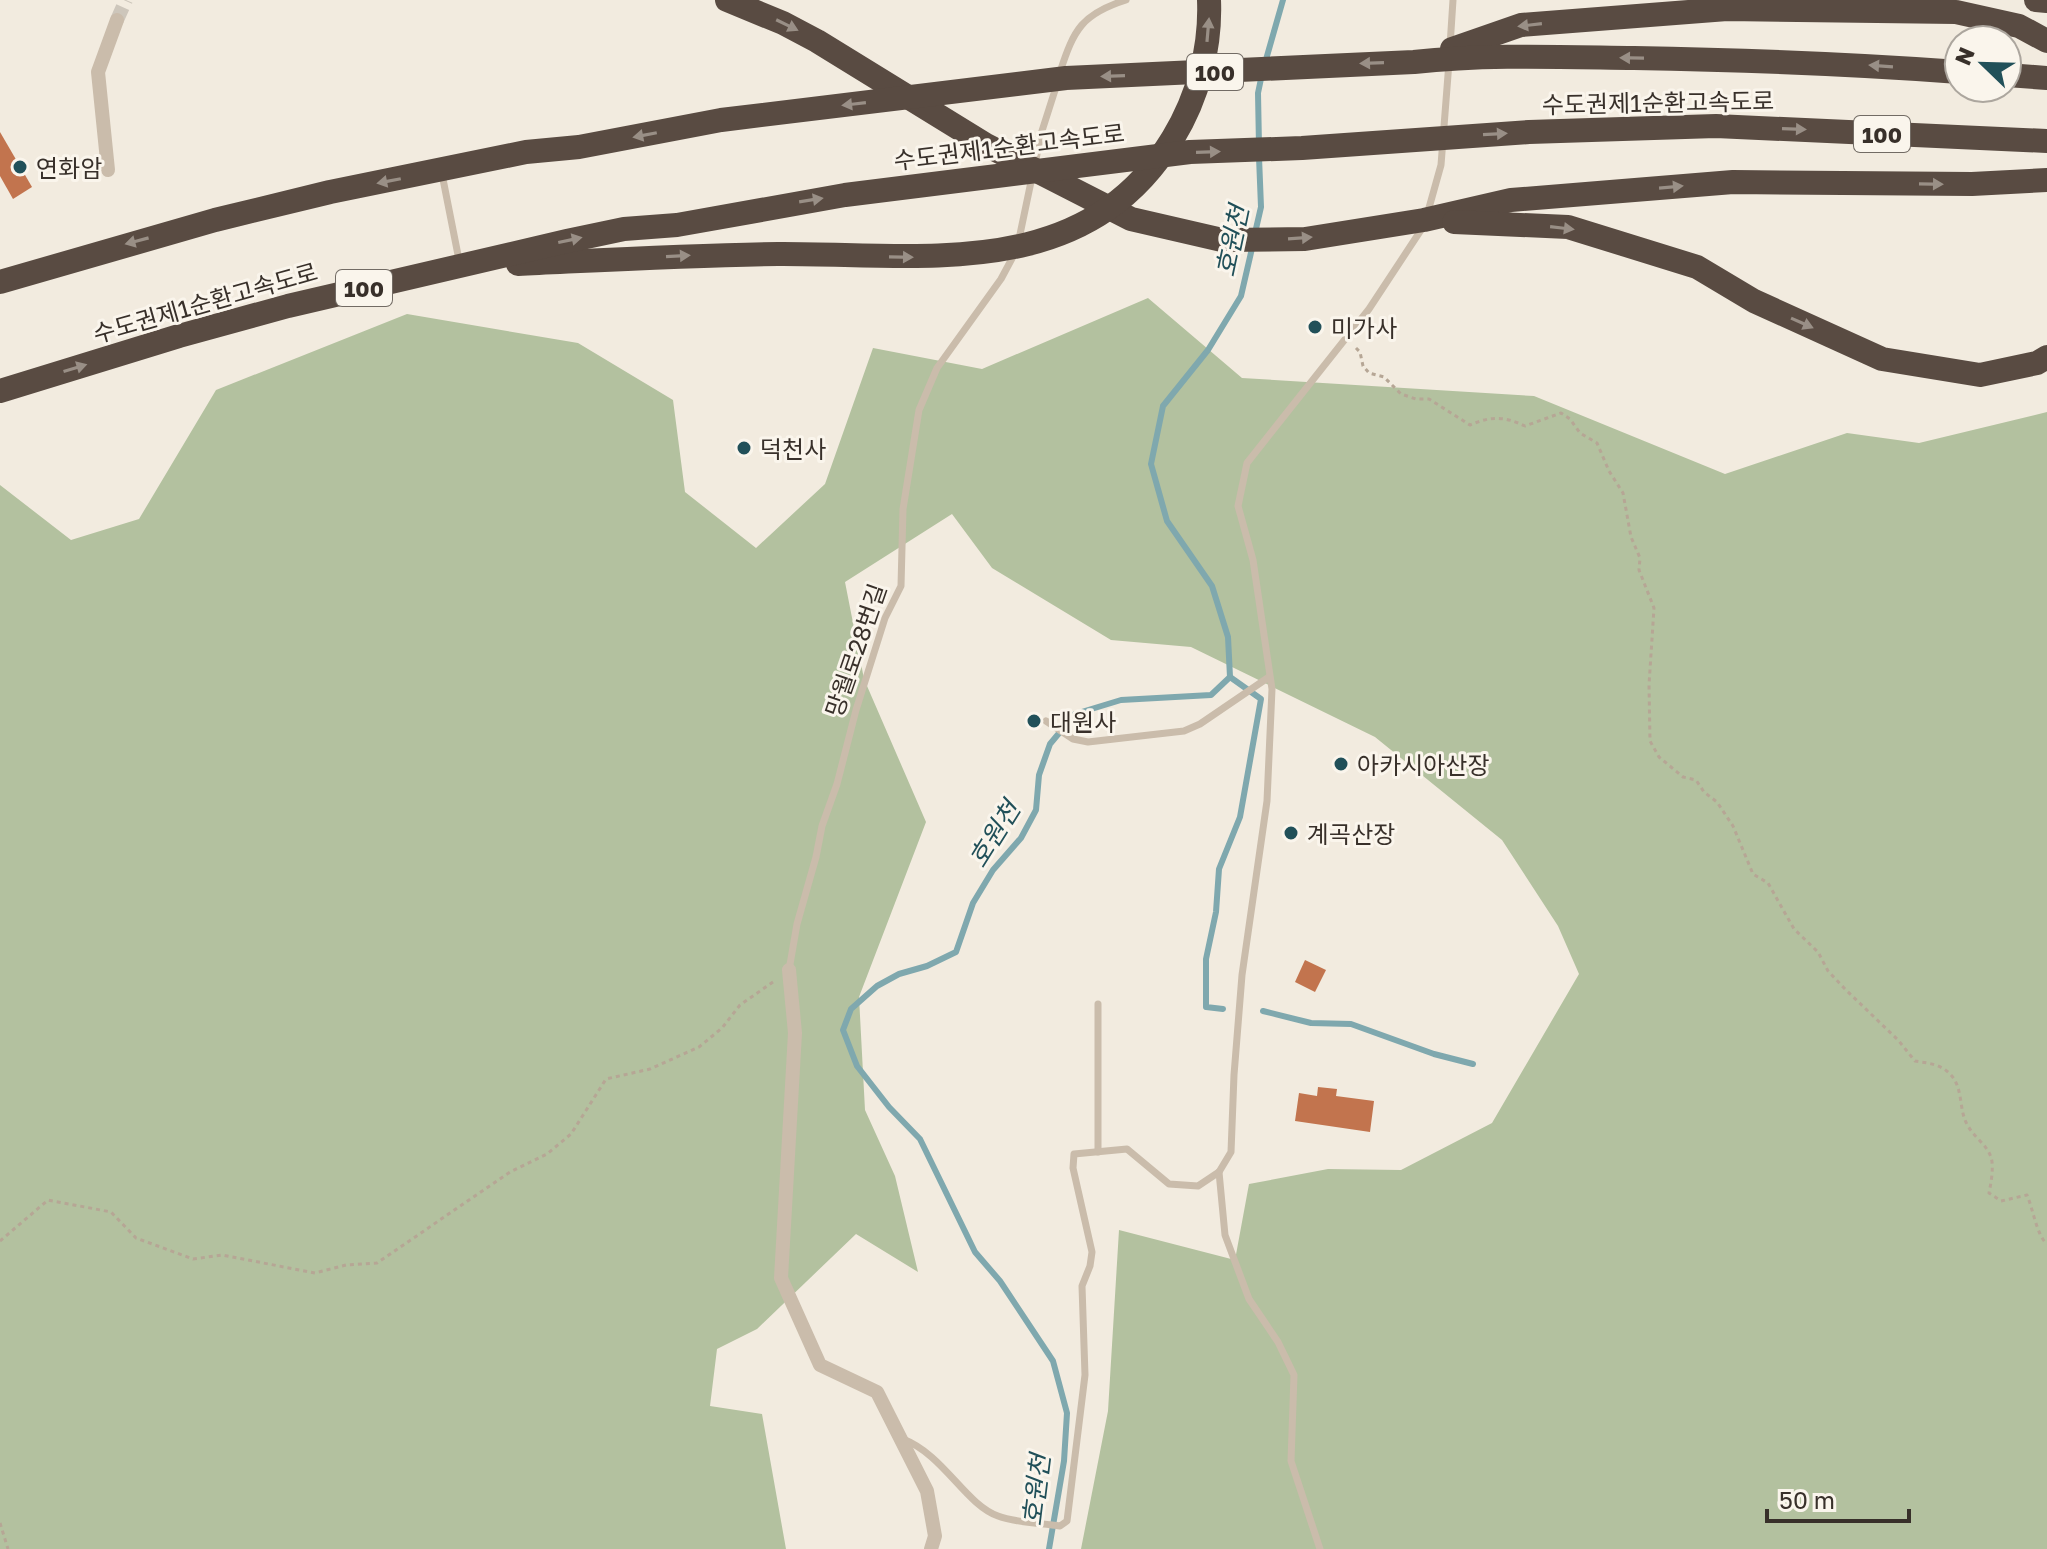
<svg xmlns="http://www.w3.org/2000/svg" width="2047" height="1549" font-family="'Golos Text','Noto Sans KR',sans-serif">
	<style>
		.green { fill: #b3c19f }
		.lines { fill: none; stroke-linecap: round; stroke-linejoin: round }
		.stream { stroke: #7fa8ae; stroke-width: 6 }
		.building { fill: #c2744e }
		.minor-tunnel { stroke: #cdc6bb; stroke-width: 14; stroke-dasharray: 14 7; stroke-linecap: butt }
		.path { stroke: #b6a695; stroke-width: 3; stroke-dasharray: 4 4; stroke-linecap: butt }
		.service { stroke: #cabcab; stroke-width: 7 }
		.minor { stroke: #cabcab; stroke-width: 14 }
		.motorway { stroke: #594b42; stroke-width: 24 }
		.oneway { fill: #998f86 }
		.poi-dot { fill: #215059; stroke: #faf5ec; stroke-width: 3 }
		.labels { text-anchor: middle; dominant-baseline: central; stroke-width: 6; stroke-linejoin: round; paint-order: stroke }
		.shield { fill: #faf5ec; stroke: #726b64; stroke-width: 2 }
		.shield-label { font-size: 22px; font-weight: bold; fill: #38302a }
		.street-label { font-size: 24px; fill: #38302a; stroke: #faf5ec }
		.poi-label { font-size: 24px; fill: #38302a; stroke: #faf5ec; text-anchor: start }
		.water-label { font-size: 26px; font-style: italic; fill: #215059; stroke: #faf5ec }
	</style>
	<rect width="100%" height="100%" fill="#f2ebdf"/>
	<path class="green" d="M1148,298L1242,378L1534,396L1725,474L1847,433L1919,443L2047,412V1549H1081L1108,1411L1119,1230L1235,1260L1249,1184L1328,1169L1401,1170L1492,1123L1579,974L1558,926L1502,840L1375,737L1191,647L1111,640L992,568L952,514L845,582L864,679L926,822L859,997L865,1110L895,1176L918,1272L856,1234L757,1329L717,1349L710,1406L762,1414L786,1549H0V485L71,540L139,519L216,390L407,314L578,343L673,400L685,492L756,548L825,484L873,348L982,369Z"/>
	<g class="lines">
		<g class="stream">
			<path d="M1265,63L1283,0"/>
			<path d="M1259,146L1258,93L1262,74"/>
			<path d="M1255,233L1261,207L1259,157"/>
			<path d="M1223,1009L1206,1007V959L1216,912L1219,869L1240,817L1261,699L1230,677"/>
			<path d="M1263,1011L1311,1023L1351,1024L1434,1054L1473,1064"/>
			<path d="M1049,1549L1064,1461L1067,1413L1053,1361L1000,1281L975,1252L920,1139L889,1107L857,1066L843,1030L851,1009L877,986L899,974L927,966L956,952L973,903L993,870L1021,838L1036,810L1039,775L1050,744L1075,714L1121,700L1211,695L1230,677L1228,637L1212,586L1167,521L1151,464L1163,406L1208,350L1241,296L1253,244"/>
		</g>
	</g>
	<g class="building">
		<path d="M0,132L32,187L13,199L0,176Z"/>
		<path d="M1305,960L1326,970L1315,992L1295,982Z"/>
		<path d="M1318,1087L1337,1089L1336,1096L1374,1101L1370,1132L1295,1121L1299,1093L1317,1096Z"/>
	</g>
	<g class="lines">
		<path class="minor-tunnel" d="M117,20L126,0"/>
		<g class="path">
			<path d="M1356,348L1360,352L1363,366L1369,373L1384,377L1401,394L1416,399H1429L1470,425C1491,416 1504,416 1525,426L1561,413L1570,419L1580,433L1597,443L1609,471L1623,493L1631,537L1640,558L1639,570L1654,608L1649,685L1650,741L1659,757L1683,777L1696,780L1704,792L1717,802L1733,826L1753,874L1768,883L1794,929L1818,952L1828,971L1845,989L1898,1040L1915,1061C1927,1063 1941,1064 1950,1074C1964,1088 1958,1110 1968,1126C1975,1139 1990,1146 1992,1162C1993,1172 1991,1183 1989,1193L2001,1201L2027,1195C2033,1209 2037,1236 2047,1244"/>
			<path d="M0,1241L48,1200L111,1212L136,1238L193,1259L222,1255L315,1273L346,1265L377,1263L510,1172L547,1154L571,1134L606,1079L650,1069L699,1047L722,1028L740,1005L773,982"/>
			<path d="M0,1523L8,1549"/>
		</g>
		<g class="service">
			<path d="M1450,46L1453,0"/>
			<path d="M1060,72C1074,29 1082,14 1126,0"/>
			<path d="M1035,164L1041,134L1057,84"/>
			<path d="M442,174L459,260"/>
			<path d="M1427,215L1441,165L1449,62"/>
			<path d="M1019,239L1032,177"/>
			<path d="M1046,721L1073,739L1088,742L1184,731L1200,724L1269,677"/>
			<path d="M789,970L797,924L816,857L822,826L837,784L856,710L885,618L901,586L903,509L919,410L937,368L1001,279L1016,251"/>
			<path d="M1098,1152V1004"/>
			<path d="M1219,1172L1225,1235L1249,1299L1278,1342L1294,1375L1291,1461L1320,1549"/>
			<path d="M903,1439C944,1455 965,1504 998,1516C1017,1523 1040,1523 1060,1526L1067,1521L1085,1375L1082,1286L1090,1266L1092,1252L1073,1168L1074,1154L1127,1149L1169,1184L1198,1186L1219,1172L1231,1152L1234,1075L1242,975L1267,801L1272,689L1253,560L1238,506L1247,463L1369,309L1423,227"/>
		</g>
		<g class="minor">
			<path d="M108,170L98,72L117,20"/>
			<path d="M789,970L795,1033L781,1278L820,1365L877,1392L927,1491L935,1536L931,1549"/>
		</g>
		<g class="motorway">
			<path d="M727,0L783,23L817,41L986,145L1131,219L1222,240L1305,239L1424,220L1511,200L1733,182L1972,184L2047,180"/>
			<path d="M2036,0L2047,1"/>
			<path d="M1452,49L1521,25L1727,9L1956,12L2019,26L2047,41"/>
			<path d="M2007,75L2047,78"/>
			<path d="M1454,222L1568,227L1697,267L1754,301L1882,359L1980,375L2037,363L2047,357"/>
			<path d="M518,264C604,260 691,255 778,254C922,253 1084,284 1173,138C1198,97 1211,48 1209,0"/>
			<path d="M0,282L215,220L330,192L526,152L579,147L721,120L1066,78L1414,62C1487,54 1561,57 1634,58C1743,60 1851,64 1959,72"/>
			<path d="M0,391L179,336L288,306L567,241L624,229L677,225L845,195L965,180L1190,152L1302,148L1529,132L1716,126L2047,141"/>
		</g>
	</g>
	<defs><path id="oneway-solid" d="M-6-.8H1V-3.2L6.5 0L1 3.2V.8H-6Z" transform="scale(2)"/></defs>
	<g class="oneway">
		<use href="#oneway-solid" transform="translate(787 25) rotate(26)"/>
		<use href="#oneway-solid" transform="translate(1530 25) rotate(173)"/>
		<use href="#oneway-solid" transform="translate(1208 30) rotate(-85)"/>
		<use href="#oneway-solid" transform="translate(1632 58) rotate(-179)"/>
		<use href="#oneway-solid" transform="translate(1372 63) rotate(178)"/>
		<use href="#oneway-solid" transform="translate(1881 66) rotate(-176)"/>
		<use href="#oneway-solid" transform="translate(1113 76) rotate(178)"/>
		<use href="#oneway-solid" transform="translate(854 104) rotate(173)"/>
		<use href="#oneway-solid" transform="translate(1794 129) rotate(2)"/>
		<use href="#oneway-solid" transform="translate(1495 134) rotate(-3)"/>
		<use href="#oneway-solid" transform="translate(645 135) rotate(169)"/>
		<use href="#oneway-solid" transform="translate(1208 152) rotate(-2)"/>
		<use href="#oneway-solid" transform="translate(389 181) rotate(169)"/>
		<use href="#oneway-solid" transform="translate(1931 184) rotate(1)"/>
		<use href="#oneway-solid" transform="translate(1671 187) rotate(-5)"/>
		<use href="#oneway-solid" transform="translate(811 200) rotate(-9)"/>
		<use href="#oneway-solid" transform="translate(1562 228) rotate(7)"/>
		<use href="#oneway-solid" transform="translate(1300 238) rotate(-4)"/>
		<use href="#oneway-solid" transform="translate(570 240) rotate(-12)"/>
		<use href="#oneway-solid" transform="translate(137 241) rotate(165)"/>
		<use href="#oneway-solid" transform="translate(678 256) rotate(-3)"/>
		<use href="#oneway-solid" transform="translate(901 257) rotate(1)"/>
		<use href="#oneway-solid" transform="translate(1802 323) rotate(24)"/>
		<use href="#oneway-solid" transform="translate(75 368) rotate(-17)"/>
	</g>
	<g class="poi-dot">
		<circle cx="20" cy="167" r="8"/>
		<circle cx="1315" cy="327" r="8"/>
		<circle cx="744" cy="448" r="8"/>
		<circle cx="1034" cy="721" r="8"/>
		<circle cx="1341" cy="764" r="8"/>
		<circle cx="1291" cy="833" r="8"/>
	</g>
	<g class="labels">
		<g class="shield">
			<rect x="1187" y="54" width="56" height="36" rx="6"/>
			<rect x="1854" y="116" width="56" height="36" rx="6"/>
			<rect x="336" y="270" width="56" height="36" rx="6"/>
		</g>
		<g class="shield-label">
			<text x="1215" y="72">100</text>
			<text x="1882" y="134">100</text>
			<text x="364" y="288">100</text>
		</g>
		<g class="street-label">
			<text transform="translate(1658 102) rotate(-1)">수도권제1순환고속도로</text>
			<text transform="translate(1009 146) rotate(-7)">수도권제1순환고속도로</text>
			<text transform="translate(205 302) rotate(-16)">수도권제1순환고속도로</text>
			<text transform="translate(855 650) rotate(-71)">망월로28번길</text>
		</g>
		<g class="poi-label">
			<text x="36" y="167">연화암</text>
			<text x="1331" y="327">미가사</text>
			<text x="760" y="448">덕천사</text>
			<text x="1050" y="721">대원사</text>
			<text x="1357" y="764">아카시아산장</text>
			<text x="1307" y="833">계곡산장</text>
		</g>
		<g class="water-label">
			<text transform="translate(1232 241) rotate(-78)">호원천</text>
			<text transform="translate(994 834) rotate(-58)">호원천</text>
			<text transform="translate(1036 1490) rotate(-83)">호원천</text>
		</g>
	</g>
	<g transform="translate(1983 64) rotate(293)"><circle r="38" fill="#faf5ec" stroke="#aca69e" stroke-width="2"/>
	<path d="M0-6L14 30L0 20L-14 30Z" fill="#215059"/>
	<text y="-12" font-size="22" font-weight="bold" text-anchor="middle" fill="#38302a">N</text>
	</g>
	<path d="M1767 1509v12h142v-12" fill="none" stroke="#38302a" stroke-width="4"/>
	<text x="1779" y="1509" font-size="24" fill="#38302a" stroke="#faf5ec" stroke-width="6" paint-order="stroke">50 m</text>
</svg>
